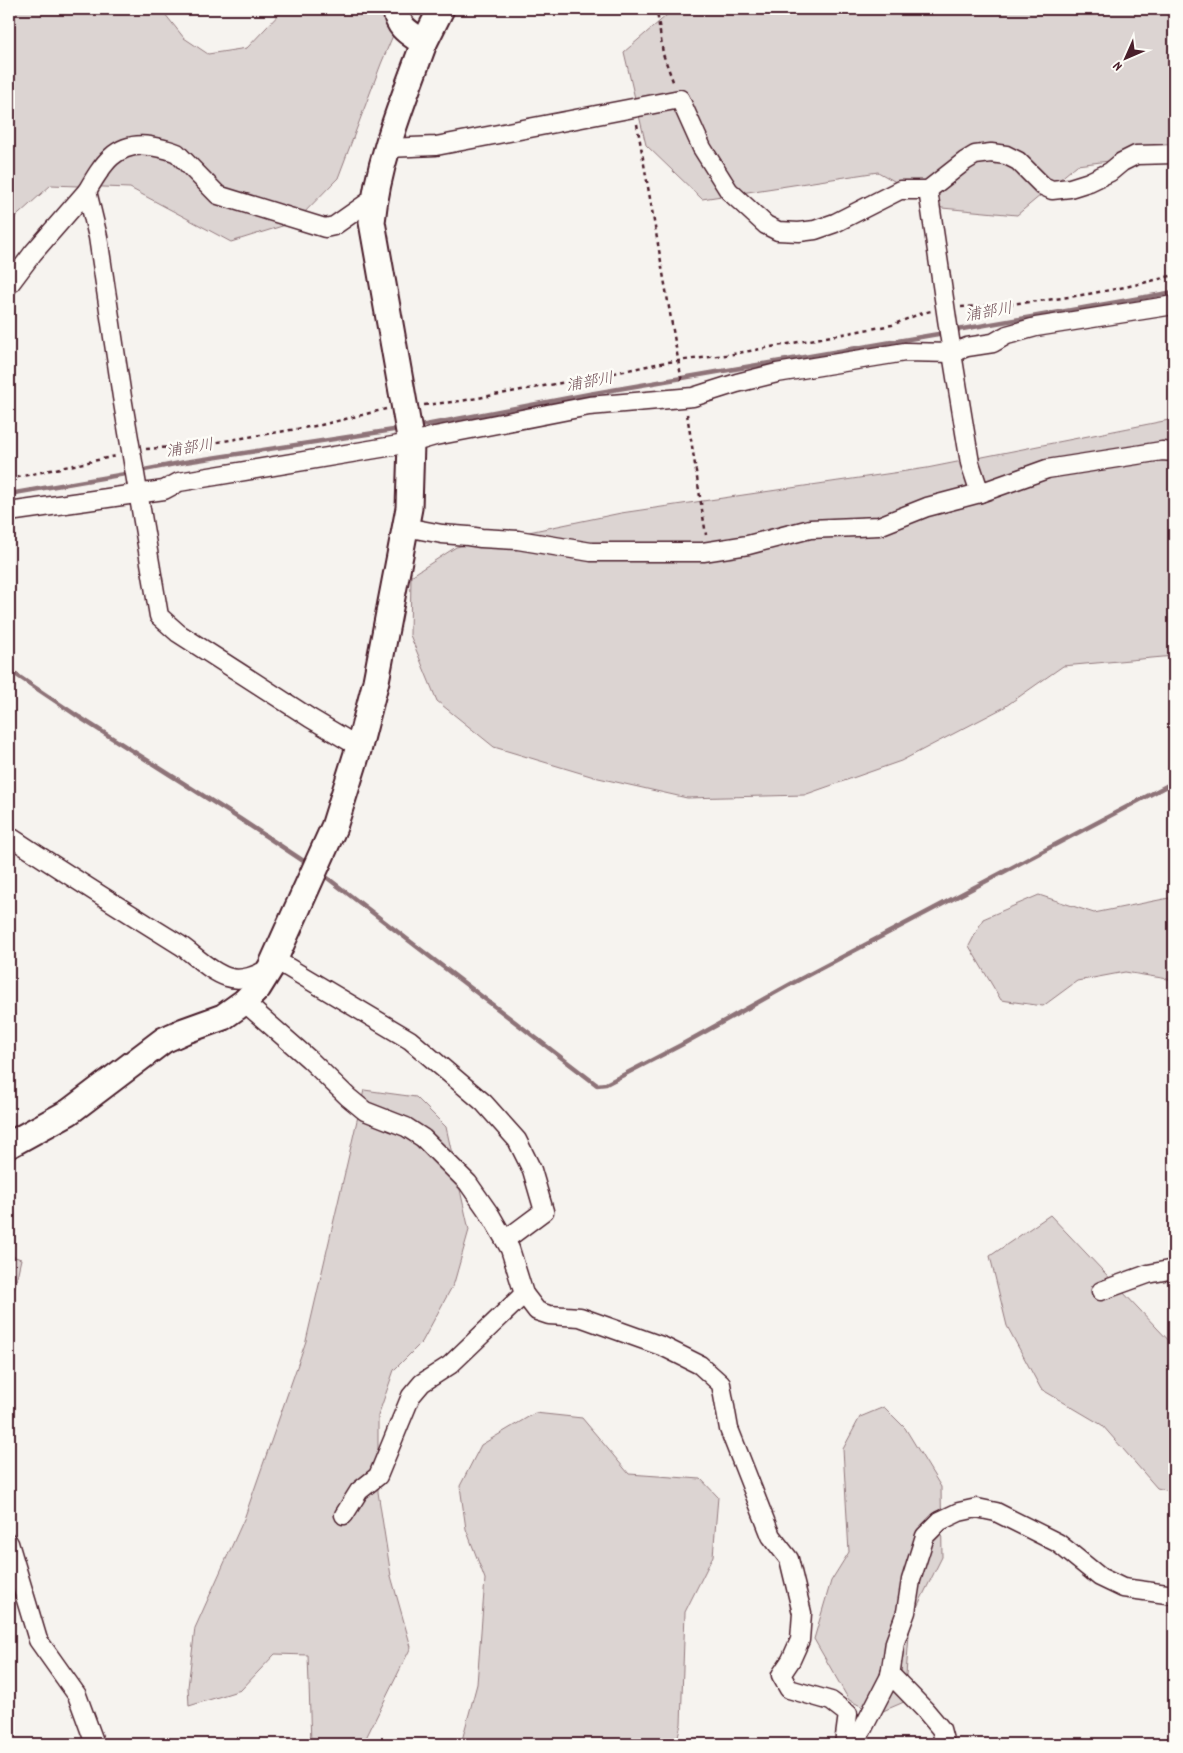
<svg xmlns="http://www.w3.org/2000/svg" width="1183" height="1753" font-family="Dekko,'Klee One',sans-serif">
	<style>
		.green { fill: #dcd4d2; stroke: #937a7e }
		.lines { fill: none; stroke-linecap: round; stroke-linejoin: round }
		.stream { stroke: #8e7378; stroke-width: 4.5 }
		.street-casing { stroke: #4a1f2b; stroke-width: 21 }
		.secondary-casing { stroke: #4a1f2b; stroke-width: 29 }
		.path { stroke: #4a1f2b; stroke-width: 2.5; stroke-dasharray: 4 4; stroke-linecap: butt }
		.street { stroke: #fdfcf7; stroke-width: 18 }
		.secondary { stroke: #fdfcf7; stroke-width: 25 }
		.labels { text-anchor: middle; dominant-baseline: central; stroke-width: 5; stroke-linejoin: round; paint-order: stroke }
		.water-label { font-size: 16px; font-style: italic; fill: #725058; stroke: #fdfcf7 }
	</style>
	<rect width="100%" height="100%" fill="#f6f3ef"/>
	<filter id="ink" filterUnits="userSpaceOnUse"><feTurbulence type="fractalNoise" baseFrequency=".02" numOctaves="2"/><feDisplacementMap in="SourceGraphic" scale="10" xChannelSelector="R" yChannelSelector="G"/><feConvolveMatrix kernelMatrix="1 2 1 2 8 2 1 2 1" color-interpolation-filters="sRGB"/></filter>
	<g filter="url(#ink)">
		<g class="green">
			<path d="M9,9H161L184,38L208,54L247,48L284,9H404L381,64L338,178L295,222L231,242L130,188L51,185L9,223Z"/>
			<path d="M674,9H1174V158L1165,154L1077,165L1017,215L942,208L878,172L702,199L646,145L624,52Z"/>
			<path d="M1174,419V656L1063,666L1003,708L901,761L804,795L687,798L594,777L494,747L437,701L410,635L411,576L456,547L621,513L927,468Z"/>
			<path d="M1039,895L1094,913L1174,897V980L1125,972L1077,981L1043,1006L1001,1000L969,946L983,919Z"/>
			<path d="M364,1090L416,1097L446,1127L469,1230L454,1283L422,1342L394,1370L378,1416V1492L391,1576L411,1647L363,1744H311L308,1655L275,1654L241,1690L189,1706L188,1687L195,1628L244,1519L306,1341Z"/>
			<path d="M1050,1215L1174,1346V1492L1157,1488L1102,1425L1041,1389L1007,1326L990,1256Z"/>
			<path d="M9,1255L21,1259L11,1304L10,1389L13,1429L9,1450Z"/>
			<path d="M884,1407L905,1428L941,1487L942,1557L910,1621L904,1702L876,1714L849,1700L814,1639L831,1581L849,1552L843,1449L860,1417Z"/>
			<path d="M535,1413L582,1418L629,1474L701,1479L718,1497L713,1556L685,1612L681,1724L676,1744H461L477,1684L485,1579L466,1529L460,1486L481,1445Z"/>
		</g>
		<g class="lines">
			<g class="stream">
				<path d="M951,331L1174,292"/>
				<path d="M415,427L589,394L944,333"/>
				<path d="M139,471L185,462L400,429"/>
				<path d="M9,494L131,473"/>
				<path d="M9,670L79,717L240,819L308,864"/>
				<path d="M321,873L597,1085L606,1084L681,1045L789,985L1174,782"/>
			</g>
			<g class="street-casing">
				<g id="street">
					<path d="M387,148L436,146L680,99L702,148L729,191L766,225L778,231L799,232L815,230L835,223L900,190H928L965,161L975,155L991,153L1006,155L1018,161L1043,186L1052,190L1070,188L1089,182L1110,172L1122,162L1136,155L1174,154"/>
					<path d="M928,190L952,353L970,463L980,493"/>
					<path d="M87,191C102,165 116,141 150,146C160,148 168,149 177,153L218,195L325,228L334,226L374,198"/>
					<path d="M9,285L33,253L87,191L98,237L122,397L159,616L178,633L310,718L359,747"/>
					<path d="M9,512L164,490L179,482L411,443L435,436L589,406L693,397L737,383L777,373L905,352L952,353L967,347L993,343L1007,335L1036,327L1174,305"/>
					<path d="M405,527L442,534L468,536L481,538L518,540L591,552H703L748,545L810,529L879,526L927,507L980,493L1047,469L1162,451L1174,452"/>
					<path d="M9,836C65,873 122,909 180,945C195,955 209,971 227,977C242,982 257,975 270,968"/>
					<path d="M274,959L410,1040L484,1103L517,1140L532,1170L544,1211L505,1240"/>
					<path d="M244,1002L309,1059L348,1097L365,1111L406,1127L423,1138L468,1183L491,1216L510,1249L524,1294L537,1311L549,1315L580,1317L664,1347L700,1365L721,1384L729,1429L771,1536L789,1559L802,1613L800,1640L791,1660L781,1675L789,1689L831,1701L848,1714L844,1744"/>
					<path d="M1101,1291L1148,1274L1174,1269"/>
					<path d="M344,1515L359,1491L378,1476L411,1396L422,1383L450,1365L524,1294"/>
					<path d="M9,1543L38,1640L77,1695L95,1744"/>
					<path d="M890,1674L925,1710L941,1729L945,1744"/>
					<path d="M851,1744L858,1738L890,1676L895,1642L906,1612L911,1580L925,1536L940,1521L959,1512L977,1508L996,1512L1058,1543L1100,1577L1123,1588L1174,1595"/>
				</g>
			</g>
			<g class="secondary-casing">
				<g id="secondary">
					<path d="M424,43L441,9"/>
					<path d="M9,1145L69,1112L164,1040L184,1031L223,1017L244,1002L258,988L271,967L334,827L359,747L376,681L409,508L411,443L372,222C378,160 403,101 424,43C408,32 399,29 395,9"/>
				</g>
			</g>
			<g class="path">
				<path d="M660,9L657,11L663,54L674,84"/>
				<path d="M637,124L682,382"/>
				<path d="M961,307C1032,304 1106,294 1174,275"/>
				<path d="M424,405L461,401L605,375L661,363L733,354L892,325L919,314L931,311"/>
				<path d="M687,414L706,535"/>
				<path d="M146,449L200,445L321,425L386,409"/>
				<path d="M9,479L116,456"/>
			</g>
			<use href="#street" class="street"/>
			<use href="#secondary" class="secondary"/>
		</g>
	</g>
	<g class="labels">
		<g class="water-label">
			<text transform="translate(989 313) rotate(-10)">浦部川</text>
			<text transform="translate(590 383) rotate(-10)">浦部川</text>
			<text transform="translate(190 449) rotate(-9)">浦部川</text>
		</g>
	</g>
	<rect width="1183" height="1753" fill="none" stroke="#fdfcf7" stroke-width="30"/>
	<rect x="15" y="15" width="1153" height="1723" fill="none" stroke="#4a1f2b" stroke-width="2" filter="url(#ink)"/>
	<g transform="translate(1126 58) rotate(225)" stroke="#fdfcf7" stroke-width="4" paint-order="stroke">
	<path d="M0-4L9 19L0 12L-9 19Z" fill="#4a1f2b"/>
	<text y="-8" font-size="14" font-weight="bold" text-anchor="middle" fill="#4a1f2b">N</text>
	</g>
</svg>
